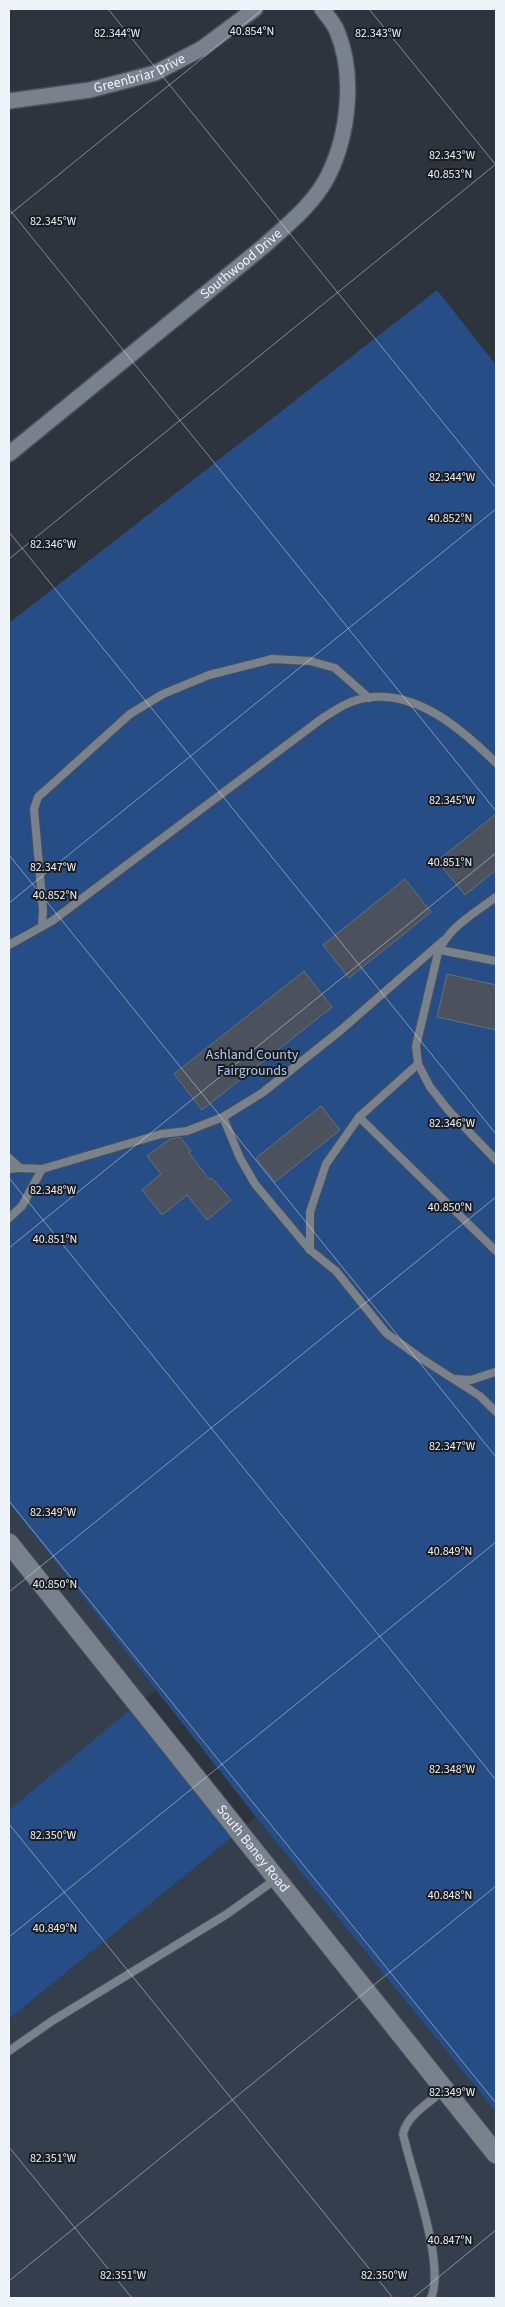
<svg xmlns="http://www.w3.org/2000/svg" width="505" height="2307" font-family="'Source Sans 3',sans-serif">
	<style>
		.built { fill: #343e4d }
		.green { fill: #264d85 }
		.building { fill: #4b525d; stroke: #676f7a }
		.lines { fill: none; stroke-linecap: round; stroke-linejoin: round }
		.service-casing { stroke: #494f57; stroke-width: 10 }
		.minor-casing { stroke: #494f57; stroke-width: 18 }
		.tertiary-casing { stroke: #494f57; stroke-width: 21 }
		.service { stroke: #79818d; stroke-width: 8 }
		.minor { stroke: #79818d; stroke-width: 15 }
		.tertiary { stroke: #79818d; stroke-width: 19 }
		.ticks { fill: none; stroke: #eff3fa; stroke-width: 1; stroke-opacity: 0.45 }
		.labels { text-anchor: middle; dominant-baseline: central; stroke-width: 4; stroke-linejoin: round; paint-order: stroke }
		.street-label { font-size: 14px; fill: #eff3fa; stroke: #181b20 }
		.park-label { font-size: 14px; fill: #b3cdf2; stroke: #181b20 }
		.ticks-label { font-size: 12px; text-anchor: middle; fill: #eff3fa; stroke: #181b20; stroke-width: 4; stroke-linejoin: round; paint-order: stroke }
	</style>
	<rect width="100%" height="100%" fill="#2d343e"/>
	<g class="built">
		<path d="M9,1503L156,1690L9,1810Z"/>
		<path d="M256,1817L496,2112V2298H9V2019Z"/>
	</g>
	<g class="green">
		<path d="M437,290L496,365V2112L256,1817L9,1503V623Z"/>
		<path d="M131,1709L232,1837L9,2019V1810Z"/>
	</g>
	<g class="building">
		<path d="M496,814V870L465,895L437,861Z"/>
		<path d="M405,879L431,912L349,978L323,945Z"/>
		<path d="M304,971L332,1007L202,1110L174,1074Z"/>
		<path d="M447,974L496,985V1030L437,1017Z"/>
		<path d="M321,1106L340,1130L275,1182L256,1158Z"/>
		<path d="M180,1137L191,1151L189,1153L210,1180L212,1178L231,1200L207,1220L187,1195L162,1215L142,1190L161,1174L147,1156L170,1139Z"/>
	</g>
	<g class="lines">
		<g class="service-casing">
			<g id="service">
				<path d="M496,897C475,913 448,927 438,953L416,1046L418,1064L430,1087L449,1111L496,1160"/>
				<path d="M42,926L43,910L34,809L38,797L130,714L163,694L209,675L272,659L310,661L335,668L369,698"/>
				<path d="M9,945L52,921L324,717C333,712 342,705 351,702C407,681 460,727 496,763"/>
				<path d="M440,950L496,961"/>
				<path d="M223,1117L240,1158L255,1184L310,1250L336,1271L386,1333L422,1359L480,1396L496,1412"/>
				<path d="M359,1117L496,1251"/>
				<path d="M9,1158L20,1168L42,1169L161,1134L187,1131L223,1117L262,1093L341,1030L444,940"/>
				<path d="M9,1169L20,1168"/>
				<path d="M9,1218L22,1206L42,1169"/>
				<path d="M310,1250V1212L326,1164L359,1117L418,1064"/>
				<path d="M456,1379L471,1380L495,1372"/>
				<path d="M9,2051L52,2021L227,1914L276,1879"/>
				<path d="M431,2298C446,2265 411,2171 403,2134C407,2115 430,2102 444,2090"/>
			</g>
		</g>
		<g class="minor-casing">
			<g id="minor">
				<path id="s1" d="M9,101L90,90L155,73L201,49L255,9"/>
				<path id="s2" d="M9,454L264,246C287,225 314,204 328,176C349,134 355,74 337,31C334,23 327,16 322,9"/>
			</g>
		</g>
		<g class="tertiary-casing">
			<g id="tertiary">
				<path id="s3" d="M9,1543L496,2154"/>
			</g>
		</g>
		<use href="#service" class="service"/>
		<use href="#minor" class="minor"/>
		<use href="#tertiary" class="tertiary"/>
	</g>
	<path class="ticks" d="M108,9L496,488M369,9L496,165M9,209L496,811M9,215L263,9M9,532L496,1134M9,559L496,164M9,855L496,1457M9,903L496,509M9,1178L496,1780M9,1248L496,853M9,1501L496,2103M9,1592L496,1197M9,1824L393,2298M9,1937L496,1542M9,2147L132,2298M9,2281L496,1886M413,2298L496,2230"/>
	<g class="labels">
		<g class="street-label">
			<text stroke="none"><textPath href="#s1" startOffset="134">Greenbriar Drive</textPath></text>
			<text stroke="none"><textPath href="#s2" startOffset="300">Southwood Drive</textPath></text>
			<text stroke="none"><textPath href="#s3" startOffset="391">South Baney Road</textPath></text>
		</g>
		<g class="park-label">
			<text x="252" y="1055">Ashland County<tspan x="252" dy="16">Fairgrounds</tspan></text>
		</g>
	</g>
	<g class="ticks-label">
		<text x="252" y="35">40.854°N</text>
		<text x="378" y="37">82.343°W</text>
		<text x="117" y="37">82.344°W</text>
		<text x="452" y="159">82.343°W</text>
		<text x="450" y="178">40.853°N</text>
		<text x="53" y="225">82.345°W</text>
		<text x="452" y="481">82.344°W</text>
		<text x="450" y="522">40.852°N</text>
		<text x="53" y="548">82.346°W</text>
		<text x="452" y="804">82.345°W</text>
		<text x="450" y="866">40.851°N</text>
		<text x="53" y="871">82.347°W</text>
		<text x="55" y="899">40.852°N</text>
		<text x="452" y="1127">82.346°W</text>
		<text x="53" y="1194">82.348°W</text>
		<text x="450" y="1211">40.850°N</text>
		<text x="55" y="1243">40.851°N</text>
		<text x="452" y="1450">82.347°W</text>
		<text x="53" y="1516">82.349°W</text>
		<text x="450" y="1555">40.849°N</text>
		<text x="55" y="1588">40.850°N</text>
		<text x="452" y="1773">82.348°W</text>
		<text x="53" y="1839">82.350°W</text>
		<text x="450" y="1899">40.848°N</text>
		<text x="55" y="1932">40.849°N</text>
		<text x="452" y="2096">82.349°W</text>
		<text x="53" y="2162">82.351°W</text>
		<text x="450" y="2244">40.847°N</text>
		<text x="123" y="2279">82.351°W</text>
		<text x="384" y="2279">82.350°W</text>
	</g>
	<rect width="505" height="2307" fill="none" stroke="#eff3fa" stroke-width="20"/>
</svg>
